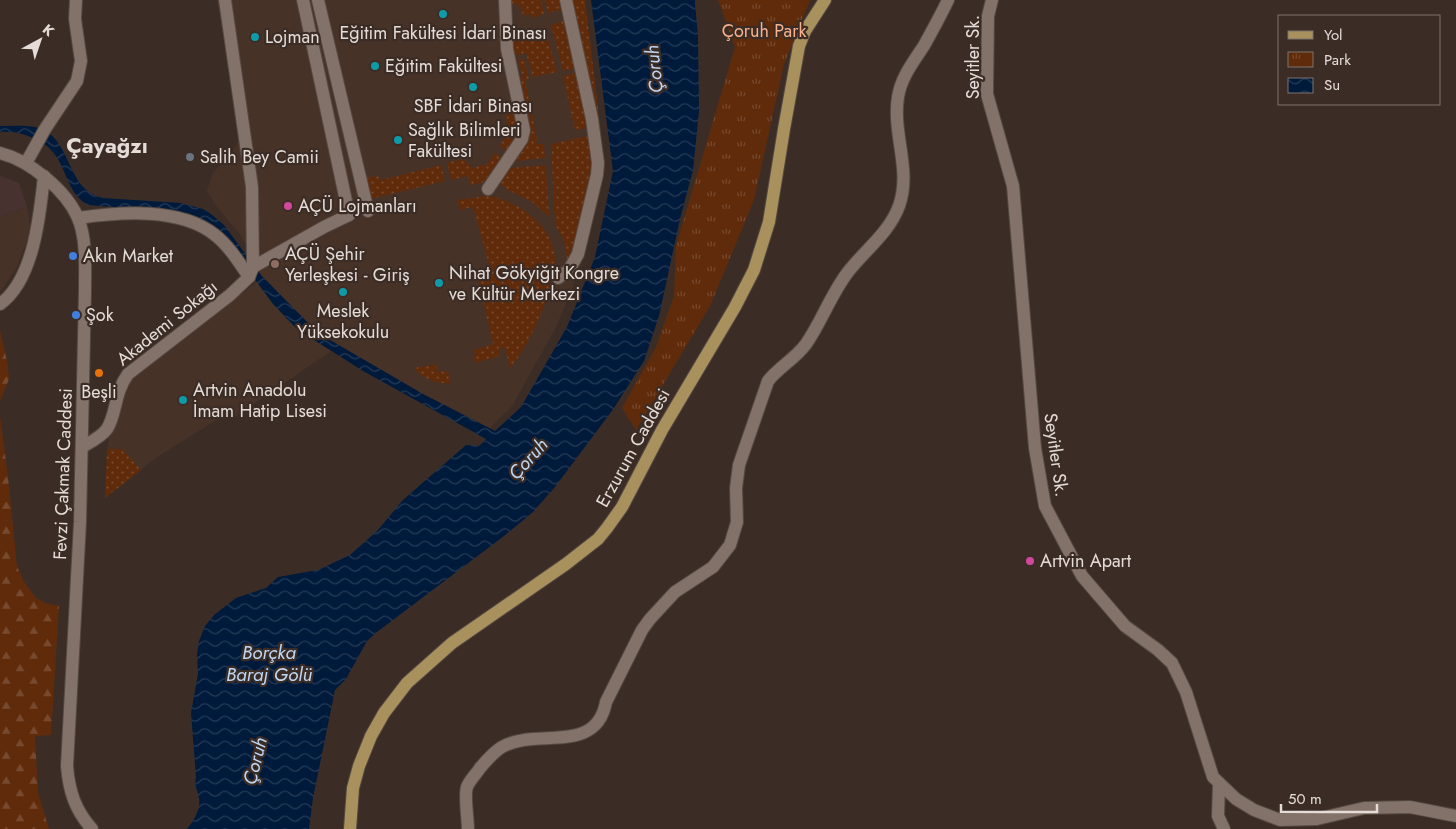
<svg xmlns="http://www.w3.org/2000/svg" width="1456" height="829" font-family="Jost,sans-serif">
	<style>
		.commercial { fill: #473230 }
		.built { fill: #473228 }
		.grass { fill: url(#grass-dots) }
		.forest { fill: url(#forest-firs) }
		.park { fill: url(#park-tufts) }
		.water { fill: url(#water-waves) }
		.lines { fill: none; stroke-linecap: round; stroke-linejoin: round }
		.street-casing { stroke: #554942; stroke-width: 14 }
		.secondary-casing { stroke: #554942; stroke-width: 14 }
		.primary-casing { stroke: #554942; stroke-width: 14 }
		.street { stroke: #83726a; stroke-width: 12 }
		.secondary { stroke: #83726a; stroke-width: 12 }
		.primary { stroke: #a8915d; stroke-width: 12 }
		.culture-dot { fill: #0f9aa8; stroke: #3b2d26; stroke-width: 2 }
		.worship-dot { fill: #6b7280; stroke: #3b2d26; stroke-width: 2 }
		.hotel-dot { fill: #d1479c; stroke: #3b2d26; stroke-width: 2 }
		.shop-dot { fill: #3f7fe0; stroke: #3b2d26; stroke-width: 2 }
		.education-dot { fill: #8d6e63; stroke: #3b2d26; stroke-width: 2 }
		.food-dot { fill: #e8710a; stroke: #3b2d26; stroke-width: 2 }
		.labels { text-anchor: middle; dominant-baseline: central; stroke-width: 4.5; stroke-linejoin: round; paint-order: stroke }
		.park-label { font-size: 18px; fill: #f9b18d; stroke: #3b2d26 }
		.poi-label { font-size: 18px; fill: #e5dcd7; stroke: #3b2d26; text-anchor: start }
		.street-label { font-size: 18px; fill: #e5dcd7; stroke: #3b2d26 }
		.water-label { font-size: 19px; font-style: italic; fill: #bfd7f4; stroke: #3b2d26 }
		.district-label { font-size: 22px; font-weight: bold; fill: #e5dcd7; stroke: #3b2d26 }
	</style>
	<defs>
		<pattern id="grass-dots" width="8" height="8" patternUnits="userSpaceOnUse" patternTransform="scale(1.25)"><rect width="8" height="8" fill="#602b0b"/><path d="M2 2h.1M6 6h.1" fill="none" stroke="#77492e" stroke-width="1.8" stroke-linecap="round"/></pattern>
		<pattern id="forest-firs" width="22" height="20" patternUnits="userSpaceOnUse" patternTransform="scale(1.25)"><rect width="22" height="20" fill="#602b0b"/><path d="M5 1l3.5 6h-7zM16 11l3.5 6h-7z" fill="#77492e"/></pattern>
		<pattern id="park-tufts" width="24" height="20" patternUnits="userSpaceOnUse" patternTransform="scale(1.25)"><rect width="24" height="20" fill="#602b0b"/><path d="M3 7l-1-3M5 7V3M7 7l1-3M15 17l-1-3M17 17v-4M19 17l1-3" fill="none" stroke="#77492e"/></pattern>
		<pattern id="water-waves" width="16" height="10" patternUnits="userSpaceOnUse" patternTransform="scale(1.25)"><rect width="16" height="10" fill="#001a3b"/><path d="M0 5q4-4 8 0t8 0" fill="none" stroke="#253b57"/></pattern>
	</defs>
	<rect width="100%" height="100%" fill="#3b2d26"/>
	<path class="commercial" d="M0,176L19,183L27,207L0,217Z"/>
	<g class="built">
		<path d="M217,0H585L605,167L589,235L578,274L557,325L512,406L490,428L423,394L330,340L314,329L261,275L240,234L217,207L207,191L213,173L235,148L241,134Z"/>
		<path d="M27,207L30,225L28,238L16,269L0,292V217Z"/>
		<path d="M257,282L286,319L306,336L331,351L233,418L229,412L157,457L105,498L108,443L122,392L132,376Z"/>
	</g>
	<g class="grass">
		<path d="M510,0H541L544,14L532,18L531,14L523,16C522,8 520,3 511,4Z"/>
		<path d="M545,0H562L564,9L548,13Z"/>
		<path d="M572,0H585L599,117Z"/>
		<path d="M566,20L578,68L563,71L551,25Z"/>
		<path d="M545,27L557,72L533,77L526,53L514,56L512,44L518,35Z"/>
		<path d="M524,59L529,79L525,80L538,144H544L545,158L515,161C519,155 525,148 529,141C535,128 522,92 519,78L523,77L518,60Z"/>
		<path d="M578,72L587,128L575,130L563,76Z"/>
		<path d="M513,107C518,131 520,131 507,152L500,146L509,130L505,109Z"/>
		<path d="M588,136C589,147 592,159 591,171C590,188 577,247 567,260L564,241L555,224L551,144Z"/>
		<path d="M495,153L502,158L484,182L470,185L468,176L451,180L447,163L463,159L472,168L487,164Z"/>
		<path d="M441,165L445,181L370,199L365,178L378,176L381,180Z"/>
		<path d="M546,165L549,217L532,202L508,190L501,184V180L510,168Z"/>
		<path d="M486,196C517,199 553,225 555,258C556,287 529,347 510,368L505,348L499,349L500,356L475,363L473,356L475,355L474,350L493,344L476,272L490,268L473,207L460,210L457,200Z"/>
		<path d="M436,364L438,372L448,371L451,383C438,385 422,378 414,368Z"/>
		<path d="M107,449H122L141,470L105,498Z"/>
	</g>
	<g class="forest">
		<path d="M0,331L7,361L9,379L0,401Z"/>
		<path d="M0,416L8,477L17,566L24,582L36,598L45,603L59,606L51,735L35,736L38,793L49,829H0Z"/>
	</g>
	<path class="park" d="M718,0H810L784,64L754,200L710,306L636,430L622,408L656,347L674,296L676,246L735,47Z"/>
	<path class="water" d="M591,0H695V4L698,36L699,112L693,170L680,219L659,316L644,361L614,408L555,487L533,512L504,536L377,632L367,641L346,679L335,690L313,798L309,829H187C194,820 201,809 199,798C197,789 194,785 196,777L191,713L198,674L197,655L199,641L205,626L214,615L236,598L266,588L278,577L318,570L350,555L377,531L403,500L466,445L479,446L486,439L363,371L297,329L273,304L217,228L201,218L187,213L88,205C66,193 67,166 51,150C48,146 43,143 38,141C27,134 13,131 0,132V126C11,126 24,125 35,127C68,134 66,176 89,192C93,195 98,197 103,198L181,203L203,209L211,214L224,225L261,275L314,329L330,340L423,394L495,431L521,407L567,327L595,257L613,171Z"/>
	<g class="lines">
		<g class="street-casing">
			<g id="street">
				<path d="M318,0L368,211"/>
				<path d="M26,163L45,129L77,81L81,61L75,19L76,0"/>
				<path d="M488,189L522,139L524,130L507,49L505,0"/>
				<path d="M78,218C120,212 180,207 215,235C229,246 239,262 249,277"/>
				<path d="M253,267L324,227L349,215L303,0"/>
				<path d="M558,278L569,270L578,254L597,175L598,163L592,119L566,0"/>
				<path d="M0,304C34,280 40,214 44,176"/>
				<path d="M82,447C91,442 101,437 107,429C117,413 114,393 128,374L230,295L249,277L253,267L252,187L225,0"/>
				<path d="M1219,783L1218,816L1224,829"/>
				<path d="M468,829C468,820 464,794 467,787C469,781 477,773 480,768C486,761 495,751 502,747C536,727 596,756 606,702L642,630L650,619L675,592L713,567L730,545L737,522L736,488L739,465L768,381C779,367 795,359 806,344C822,321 831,294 848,272C865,250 889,233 899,206C912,170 892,134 898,97C901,77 914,61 925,44C933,29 941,15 948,0"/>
			</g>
		</g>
		<g class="secondary-casing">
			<g id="secondary">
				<path d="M992,0L988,16L987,94L1013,186L1035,448L1045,506L1082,576L1125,626L1158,650L1172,663L1186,692L1213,777L1236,799L1254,810L1280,820L1317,819L1364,808L1410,807L1456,816"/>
				<path d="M0,153C29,160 66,190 78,218C87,240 85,268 85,291L80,522L67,766C69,791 75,810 92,829"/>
			</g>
		</g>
		<g class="primary-casing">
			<path id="primary" d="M350,829L353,788L359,766L371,736L384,713L407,683L452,643L566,564L598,539L607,528L622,507L662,430L735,307L754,270L769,222L784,129L799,46L805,31L825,0"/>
		</g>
		<use href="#street" class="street"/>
		<use href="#secondary" class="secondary"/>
		<use href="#primary" class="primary"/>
	</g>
	<g class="culture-dot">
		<circle cx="443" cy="14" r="5"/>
		<circle cx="255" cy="37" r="5"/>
		<circle cx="375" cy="66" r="5"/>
		<circle cx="473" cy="87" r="5"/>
		<circle cx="398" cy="140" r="5"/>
		<circle cx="439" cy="283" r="5"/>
		<circle cx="343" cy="292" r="5"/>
		<circle cx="183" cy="400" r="5"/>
	</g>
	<circle class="worship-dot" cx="190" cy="157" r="5"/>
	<g class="hotel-dot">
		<circle cx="288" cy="206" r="5"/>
		<circle cx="1030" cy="561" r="5"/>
	</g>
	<g class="shop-dot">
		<circle cx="73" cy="256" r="5"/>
		<circle cx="76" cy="315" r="5"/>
	</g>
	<circle class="education-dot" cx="275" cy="264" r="5"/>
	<circle class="food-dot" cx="99" cy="373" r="5"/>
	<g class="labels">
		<g class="park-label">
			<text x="764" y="31">Çoruh Park</text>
		</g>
		<g class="poi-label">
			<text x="443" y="33" text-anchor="middle">Eğitim Fakültesi İdari Binası</text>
			<text x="265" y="37">Lojman</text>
			<text x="385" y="66">Eğitim Fakültesi</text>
			<text x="473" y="106" text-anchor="middle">SBF İdari Binası</text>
			<text x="408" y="130">Sağlık Bilimleri<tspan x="408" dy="21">Fakültesi</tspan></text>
			<text x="200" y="157">Salih Bey Camii</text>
			<text x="298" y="206">AÇÜ Lojmanları</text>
			<text x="285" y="254">AÇÜ Şehir<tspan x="285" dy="21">Yerleşkesi - Giriş</tspan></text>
			<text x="83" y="256">Akın Market</text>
			<text x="449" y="273">Nihat Gökyiğit Kongre<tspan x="449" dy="21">ve Kültür Merkezi</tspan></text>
			<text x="343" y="311" text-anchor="middle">Meslek<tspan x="343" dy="21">Yüksekokulu</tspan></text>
			<text x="86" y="315">Şok</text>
			<text x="193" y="390">Artvin Anadolu<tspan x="193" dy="21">İmam Hatip Lisesi</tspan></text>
			<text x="99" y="392" text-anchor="middle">Beşli</text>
			<text x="1040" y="561">Artvin Apart</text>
		</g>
		<g class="street-label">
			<text transform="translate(973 57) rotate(-90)">Seyitler Sk.</text>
			<text transform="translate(167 323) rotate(-39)">Akademi Sokağı</text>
			<text transform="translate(633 448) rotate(-61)">Erzurum Caddesi</text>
			<text transform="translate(1056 455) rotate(82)">Seyitler Sk.</text>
			<text transform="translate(63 474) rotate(-88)">Fevzi Çakmak Caddesi</text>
		</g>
		<g class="water-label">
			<text transform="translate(654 69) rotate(-96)">Çoruh</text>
			<text transform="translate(528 459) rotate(-48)">Çoruh</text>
			<text x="269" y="652">Borçka<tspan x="269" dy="22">Baraj Gölü</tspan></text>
			<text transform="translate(255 761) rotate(-76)">Çoruh</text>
		</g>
		<g class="district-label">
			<text x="107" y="145">Çayağzı</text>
		</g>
	</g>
	<rect x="1278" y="15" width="162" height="90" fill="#3b2d26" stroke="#7f736d"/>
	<rect x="1288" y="31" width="25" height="8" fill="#a8915d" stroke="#7f736d"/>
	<text x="1324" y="40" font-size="15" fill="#e5dcd7">Yol</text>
	<rect x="1288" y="52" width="25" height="15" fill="url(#park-tufts)" stroke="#7f736d"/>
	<text x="1324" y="65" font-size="15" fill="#e5dcd7">Park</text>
	<rect x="1288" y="78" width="25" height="15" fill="url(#water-waves)" stroke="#7f736d"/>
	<text x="1324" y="90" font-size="15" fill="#e5dcd7">Su</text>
	<g transform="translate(40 40) rotate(40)" stroke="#3b2d26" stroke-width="4" paint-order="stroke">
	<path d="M0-4L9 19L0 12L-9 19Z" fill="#e5dcd7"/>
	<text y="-8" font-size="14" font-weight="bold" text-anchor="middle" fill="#e5dcd7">K</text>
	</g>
	<path d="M1281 804v8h96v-8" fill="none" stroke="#e5dcd7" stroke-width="2.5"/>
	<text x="1288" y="804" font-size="15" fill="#e5dcd7" stroke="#3b2d26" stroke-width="4" paint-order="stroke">50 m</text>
</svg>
